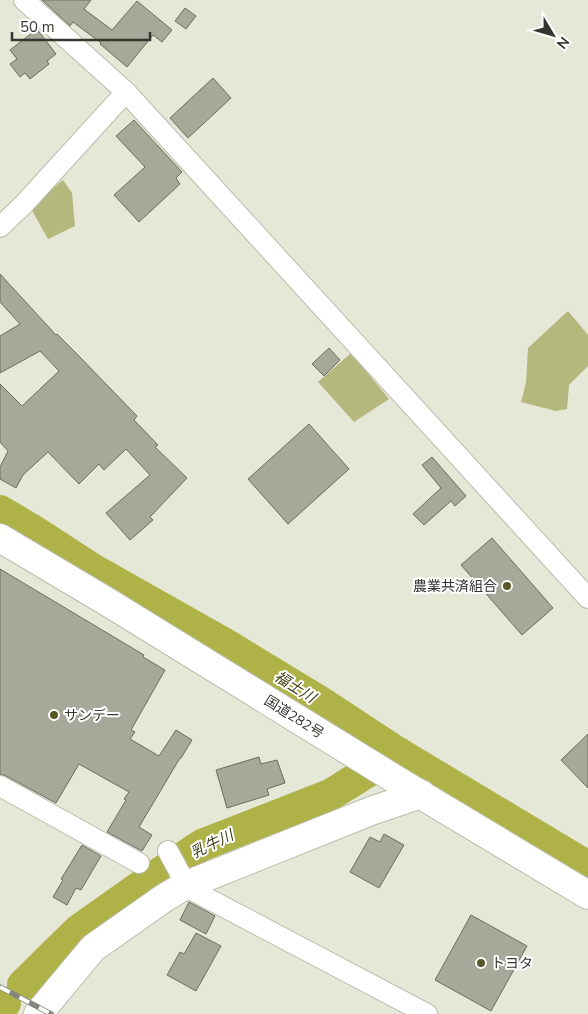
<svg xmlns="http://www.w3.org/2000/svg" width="588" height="1014" font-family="'Nunito Sans','Noto Sans JP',sans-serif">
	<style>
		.green { fill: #b5b87c }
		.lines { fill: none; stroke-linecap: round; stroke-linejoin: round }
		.river { stroke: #afb247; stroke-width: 32 }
		.building { fill: #a7a899; stroke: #6c6d5f }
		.street-casing { stroke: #babcac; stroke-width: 22 }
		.secondary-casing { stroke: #babcac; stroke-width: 30 }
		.highway-casing { stroke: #babcac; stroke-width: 30 }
		.street { stroke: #fff; stroke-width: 20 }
		.secondary { stroke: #fff; stroke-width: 28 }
		.highway { stroke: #fff; stroke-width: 28 }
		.rail-casing { stroke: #85877c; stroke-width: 5.5 }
		.rail { stroke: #fff; stroke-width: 4; stroke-dasharray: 11; stroke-linecap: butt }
		.poi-dot { fill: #575926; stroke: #fff; stroke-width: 2 }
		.labels { text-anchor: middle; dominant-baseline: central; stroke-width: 4; stroke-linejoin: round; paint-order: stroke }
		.poi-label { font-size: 14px; fill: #353630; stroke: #fff; text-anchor: start }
		.street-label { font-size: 14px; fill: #353630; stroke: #fff }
		.water-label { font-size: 15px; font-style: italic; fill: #424317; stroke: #fff }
	</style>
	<rect width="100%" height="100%" fill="#e5e7d7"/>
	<g class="green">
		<path d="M63,180L72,193L75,226L48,239L30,207Z"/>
		<path d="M568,311L588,335V366L569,385L567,409L556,411L521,402L526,383L528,348Z"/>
		<path d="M351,353L389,399L354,422L318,382Z"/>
	</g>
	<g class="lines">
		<g class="river">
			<path d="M0,511L32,530L92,569L230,647L325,705L398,753L588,867"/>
			<path d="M23,985L79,930L151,879L202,845L330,795L398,753"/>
			<path d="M0,1008L5,1003"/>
		</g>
	</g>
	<g class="building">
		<path d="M42,0H91L84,9L112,30L137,1L172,30L162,42L153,35L127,67L100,44L101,43L73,22L70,26Z"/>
		<path d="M185,8L196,16L186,29L175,21Z"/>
		<path d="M37,29L56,54L47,61L49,64L30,79L25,73L20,77L10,64L17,59L10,50Z"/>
		<path d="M213,78L231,98L188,138L170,118Z"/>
		<path d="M134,120L182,172L176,178L180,184L139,222L114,195L145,167L116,136Z"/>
		<path d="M0,274L56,335L57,334L76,353L137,416L134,420L158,445L155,447L187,478L150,517L153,520L130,540L106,513L150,475L126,449L104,470L99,464L79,484L48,452L23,475L16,488L0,479V467L8,451L0,442V384L22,406L59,371L40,351L0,373V336L20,324L0,302Z"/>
		<path d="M329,348L340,360L324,376L312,364Z"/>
		<path d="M309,424L349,469L288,524L248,479Z"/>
		<path d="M432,457L466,496L455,506L451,501L424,525L413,514L441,488L422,465Z"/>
		<path d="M492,538L553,608L522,635L461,565Z"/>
		<path d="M0,569L144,655L143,657L165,670L131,730L135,732L130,739L159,756L176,730L192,740L181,758H180L139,827L152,835L142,851L107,832L126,800L124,799L129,792L79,764L56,803L6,776L0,774Z"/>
		<path d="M588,734V788L561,760Z"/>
		<path d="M259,757L261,764L277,760L285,783L267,789L269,795L227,808L216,770Z"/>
		<path d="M384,834L404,845L379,888L350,872L370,837L380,842Z"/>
		<path d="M82,845L101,856L81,890L76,888L67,905L53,897L63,880L61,879Z"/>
		<path d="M189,902L215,916L206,934L180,920Z"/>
		<path d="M471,915L527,946L491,1011L435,980Z"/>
		<path d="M196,933L221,946L196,991L167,975L180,952L184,954Z"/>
	</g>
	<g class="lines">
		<g class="street-casing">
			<g id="street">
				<path d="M24,0L126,92L588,598"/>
				<path d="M0,227L24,204L126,92"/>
				<path d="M0,786L139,863"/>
				<path d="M168,851L182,877L184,886L427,1014"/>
			</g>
		</g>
		<g class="secondary-casing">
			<path id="secondary" d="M38,1014L93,948L164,898L184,886L371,811L421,794"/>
		</g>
		<g class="highway-casing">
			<path id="highway" d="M0,538L106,601L403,784L588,895"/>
		</g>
		<use href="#street" class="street"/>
		<use href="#secondary" class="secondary"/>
		<use href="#highway" class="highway"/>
		<g class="rail-casing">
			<path id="rail" d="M0,987L51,1014"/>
		</g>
		<use href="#rail" class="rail"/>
	</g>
	<g class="poi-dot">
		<circle cx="507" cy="586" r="5"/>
		<circle cx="54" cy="715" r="5"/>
		<circle cx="481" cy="963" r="5"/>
	</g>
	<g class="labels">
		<g class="poi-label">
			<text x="497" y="586" text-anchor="end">農業共済組合</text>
			<text x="64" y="715">サンデー</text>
			<text x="491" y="963">トヨタ</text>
		</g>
		<g class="street-label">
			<text transform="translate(294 717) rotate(32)">国道282号</text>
		</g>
		<g class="water-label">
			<text transform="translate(295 687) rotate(32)">福士川</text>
			<text transform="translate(212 844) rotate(-26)">乳牛川</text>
		</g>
	</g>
	<g transform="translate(553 35) rotate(128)" stroke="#ffffff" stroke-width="4" paint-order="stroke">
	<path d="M0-4L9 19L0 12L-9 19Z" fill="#353630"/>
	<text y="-8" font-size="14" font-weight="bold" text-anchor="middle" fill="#353630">N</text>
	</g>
	<path d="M12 32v8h138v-8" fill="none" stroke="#353630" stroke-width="2.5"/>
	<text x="20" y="32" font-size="15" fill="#353630" stroke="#ffffff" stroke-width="4" paint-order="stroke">50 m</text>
</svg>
